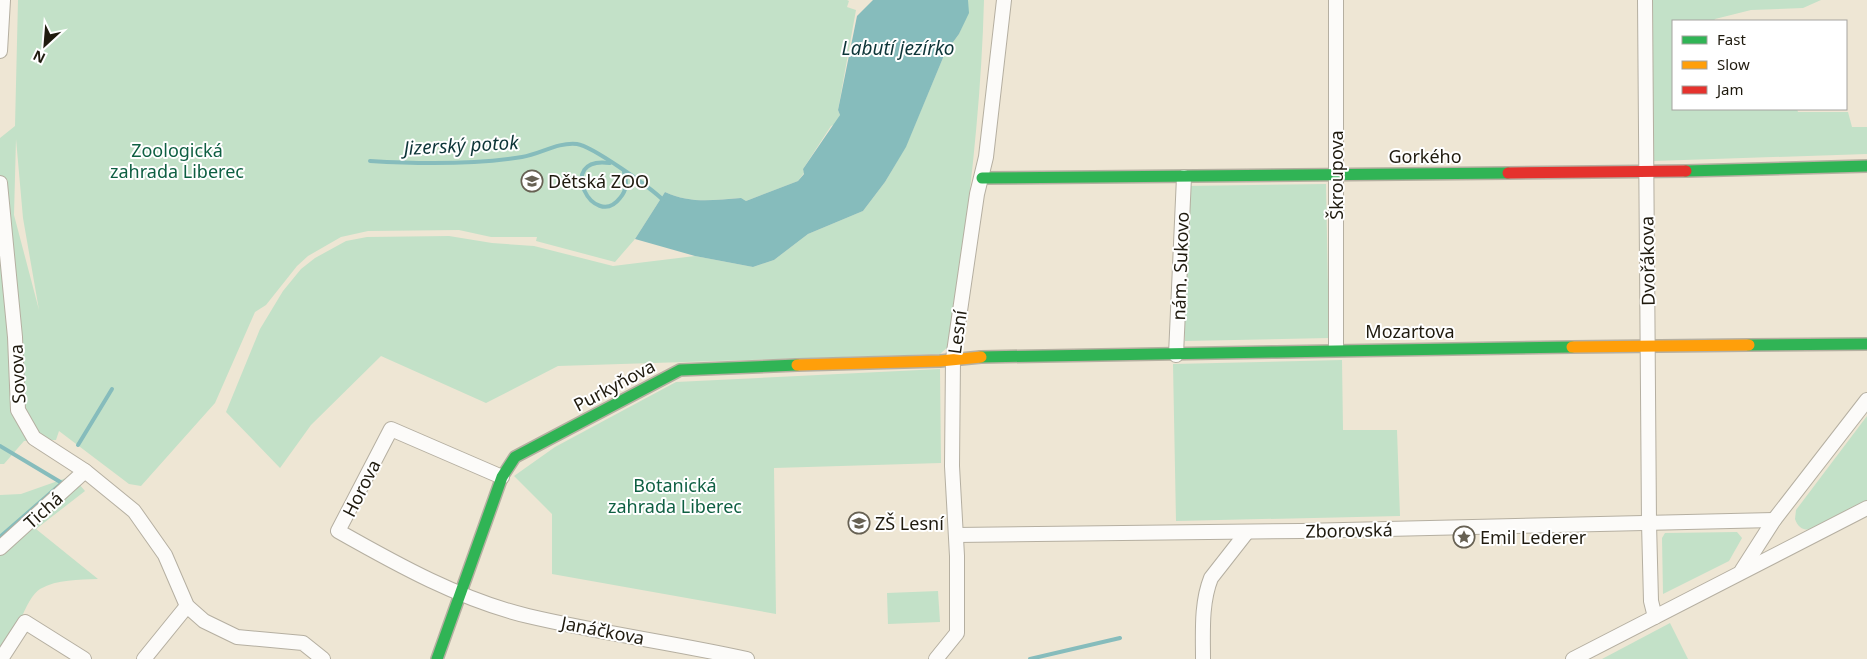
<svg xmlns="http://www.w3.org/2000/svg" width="1867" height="659" font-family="'Noto Sans',sans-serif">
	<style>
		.green { fill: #c3e1c8; fill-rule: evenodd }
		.water { fill: #86bcbc }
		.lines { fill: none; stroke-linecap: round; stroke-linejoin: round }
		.stream { stroke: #86bcbc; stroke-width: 4 }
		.street-casing { stroke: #b5afa1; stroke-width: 16 }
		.fast-casing { stroke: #b5afa1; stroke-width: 14 }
		.slow-casing { stroke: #b5afa1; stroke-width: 14 }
		.jam-casing { stroke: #b5afa1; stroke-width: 14 }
		.street { stroke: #fcfbf9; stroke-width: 14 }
		.fast { stroke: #30b455; stroke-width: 11 }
		.slow { stroke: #ff9f0a; stroke-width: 11 }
		.jam { stroke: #e5322d; stroke-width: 11 }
		.labels { text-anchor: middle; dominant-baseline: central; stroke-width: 4; stroke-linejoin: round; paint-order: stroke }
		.park-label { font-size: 18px; fill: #0e5f42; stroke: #fff }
		.street-label { font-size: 18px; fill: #1f1a0e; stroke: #fff }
		.poi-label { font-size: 18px; fill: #1f1a0e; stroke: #fff; text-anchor: start }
		.water-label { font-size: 19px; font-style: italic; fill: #0d3538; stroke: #fff }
	</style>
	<rect width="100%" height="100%" fill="#eee6d4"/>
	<g class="green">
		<path d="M18,0H847L849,1L847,7L856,10L838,110L840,115L836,124L831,126L803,169L804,173L798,181L746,201L740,198C713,200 691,204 665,192L635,239L615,262L536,241L537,237H491L459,230L368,231L341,237L308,256L297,266L266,305L255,312L215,403L141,486L129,484L59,431L56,440L24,441L4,464H0V138L15,126ZM16,139L23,218L39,310L14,215Z"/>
		<path d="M968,0H984C981,116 966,230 950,345L940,354L558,366L486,403L381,356L311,425L280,468L226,412L260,329L283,291L301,269L315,258L346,241L367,237L449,236L492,243L534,246L613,266L695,256L753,267L774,260L808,234L863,211L885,182L906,146L945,53L959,34L968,13Z"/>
		<path d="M1649,0H1821L1803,8L1751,10L1715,19L1714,21H1673V109H1797L1798,112H1848L1852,127H1867V154L1654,161Z"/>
		<path d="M1326,184L1329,338L1185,341L1184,186Z"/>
		<path d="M1342,360L1343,430H1397L1400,516L1176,521L1173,364Z"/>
		<path d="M940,369L941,463L774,468L776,614L552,574V514L514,476L555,447L676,382Z"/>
		<path d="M1867,416V502L1813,529C1804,531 1798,528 1795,519L1796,510Z"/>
		<path d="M72,476L85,491L36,529L98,579C78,580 58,579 40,589C26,597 12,643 6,659H0V495L21,494Z"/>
		<path d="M1737,532L1742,538L1729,561L1663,594L1662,538L1665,533Z"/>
		<path d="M938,591L940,622L888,624L887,593Z"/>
		<path d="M1670,623L1688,659H1602Z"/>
	</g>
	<path class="water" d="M873,0H968L969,13L959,34L945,53L906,147L885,182L863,211L808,234L774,260L753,267L695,256L635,239L665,192C691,204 713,200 741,198L746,201L798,181L804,174L803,169L840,115L838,110L857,16Z"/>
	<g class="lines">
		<g class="stream">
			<path d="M370,161C420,164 472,165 522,157C541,154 557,142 577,144C592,146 651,188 663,200"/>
			<path d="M610,163C554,155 594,232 620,198C627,190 627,182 624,172"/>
			<path d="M78,445L112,389"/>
			<path d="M0,446L62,483L0,537"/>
			<path d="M1030,659L1120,638"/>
		</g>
		<g class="street-casing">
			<g id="street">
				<path d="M1336,0V349"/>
				<path d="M1645,0L1649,523L1651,601L1655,617"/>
				<path d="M0,51L3,0"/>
				<path d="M0,183L15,337L18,410L34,438L85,471L134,511L165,555L187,606L204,621L237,637L303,643L323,659"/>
				<path d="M1176,355L1184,177"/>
				<path d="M502,477L391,429L338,531C398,565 461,600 528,616C600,633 675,643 747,659"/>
				<path d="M956,535L1301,531L1774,520"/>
				<path d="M0,548L85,471"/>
				<path d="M1742,570L1774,520L1867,400"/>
				<path d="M1,659L25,622L84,659"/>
				<path d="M144,659L187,606"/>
				<path d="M936,659L957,633V556L952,466L953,359L977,194L986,157L1004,0"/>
				<path d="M1203,659C1203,632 1201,603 1211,578L1247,532"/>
				<path d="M1573,659L1867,508"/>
			</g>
		</g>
		<g class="fast-casing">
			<g id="fast">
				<path d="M1686,171L1867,166"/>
				<path d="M982,178L1508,173"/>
				<path d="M1749,345L1867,344"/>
				<path d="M981,357C1178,355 1375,349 1572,347"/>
				<path d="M437,659L502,477L515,457L680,370L797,365"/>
			</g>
		</g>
		<g class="slow-casing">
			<g id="slow">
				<path d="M1572,347L1749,345"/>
				<path d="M797,365L940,361L981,357"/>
			</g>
		</g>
		<g class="jam-casing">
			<path id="jam" d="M1508,173L1686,171"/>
		</g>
		<use href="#street" class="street"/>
		<use href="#fast" class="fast"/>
		<use href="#slow" class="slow"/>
		<use href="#jam" class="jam"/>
	</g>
	<defs>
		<g id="school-ring" transform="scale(1.125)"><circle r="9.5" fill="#fff" stroke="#676153" stroke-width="1.5"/><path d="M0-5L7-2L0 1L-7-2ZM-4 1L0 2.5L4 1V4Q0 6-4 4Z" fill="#676153"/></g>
		<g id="sight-ring" transform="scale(1.125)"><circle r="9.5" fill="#fff" stroke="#676153" stroke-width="1.5"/><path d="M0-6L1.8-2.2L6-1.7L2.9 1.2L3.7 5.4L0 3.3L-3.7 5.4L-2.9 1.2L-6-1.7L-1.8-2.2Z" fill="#676153"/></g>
	</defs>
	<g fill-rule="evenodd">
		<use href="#school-ring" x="532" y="181"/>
		<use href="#school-ring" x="859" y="523"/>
		<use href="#sight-ring" x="1464" y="537"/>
	</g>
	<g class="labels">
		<g class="park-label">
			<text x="177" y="150">Zoologická<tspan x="177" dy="21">zahrada Liberec</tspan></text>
			<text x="675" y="485">Botanická<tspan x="675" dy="21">zahrada Liberec</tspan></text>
		</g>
		<g class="street-label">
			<text x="1425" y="156">Gorkého</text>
			<text transform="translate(1336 175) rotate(-90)">Škroupova</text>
			<text transform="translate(1647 261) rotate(-91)">Dvořákova</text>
			<text transform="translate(1180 266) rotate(-88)">nám. Sukovo</text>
			<text x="1410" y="331">Mozartova</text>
			<text transform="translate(957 332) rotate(-82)">Lesní</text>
			<text transform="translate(17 374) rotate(-93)">Sovova</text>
			<text transform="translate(614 385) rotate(-28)">Purkyňova</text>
			<text transform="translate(361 488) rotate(-63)">Horova</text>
			<text transform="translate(43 510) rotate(-42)">Tichá</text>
			<text transform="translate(1349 530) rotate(-1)">Zborovská</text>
			<text transform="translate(603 630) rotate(11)">Janáčkova</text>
		</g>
		<g class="poi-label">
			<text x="548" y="181">Dětská ZOO</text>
			<text x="875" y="523">ZŠ Lesní</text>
			<text x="1480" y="537">Emil Lederer</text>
		</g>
		<g class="water-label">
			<text x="898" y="48">Labutí jezírko</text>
			<text transform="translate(461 145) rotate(-3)">Jizerský potok</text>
		</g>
	</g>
	<rect x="1672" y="20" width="175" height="90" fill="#ffffff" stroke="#a5a39f"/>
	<rect x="1682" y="36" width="25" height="8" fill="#30b455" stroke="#a5a39f"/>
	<text x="1717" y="45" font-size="15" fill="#1f1a0e">Fast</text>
	<rect x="1682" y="61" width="25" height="8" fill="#ff9f0a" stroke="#a5a39f"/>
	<text x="1717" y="70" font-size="15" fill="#1f1a0e">Slow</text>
	<rect x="1682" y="86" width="25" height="8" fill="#e5322d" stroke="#a5a39f"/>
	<text x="1717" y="95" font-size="15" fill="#1f1a0e">Jam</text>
	<g transform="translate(45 45) rotate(206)" stroke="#ffffff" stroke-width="4" paint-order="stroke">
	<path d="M0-4L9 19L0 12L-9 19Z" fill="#1f1a0e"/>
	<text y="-8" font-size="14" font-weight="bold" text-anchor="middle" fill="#1f1a0e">N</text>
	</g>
</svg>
